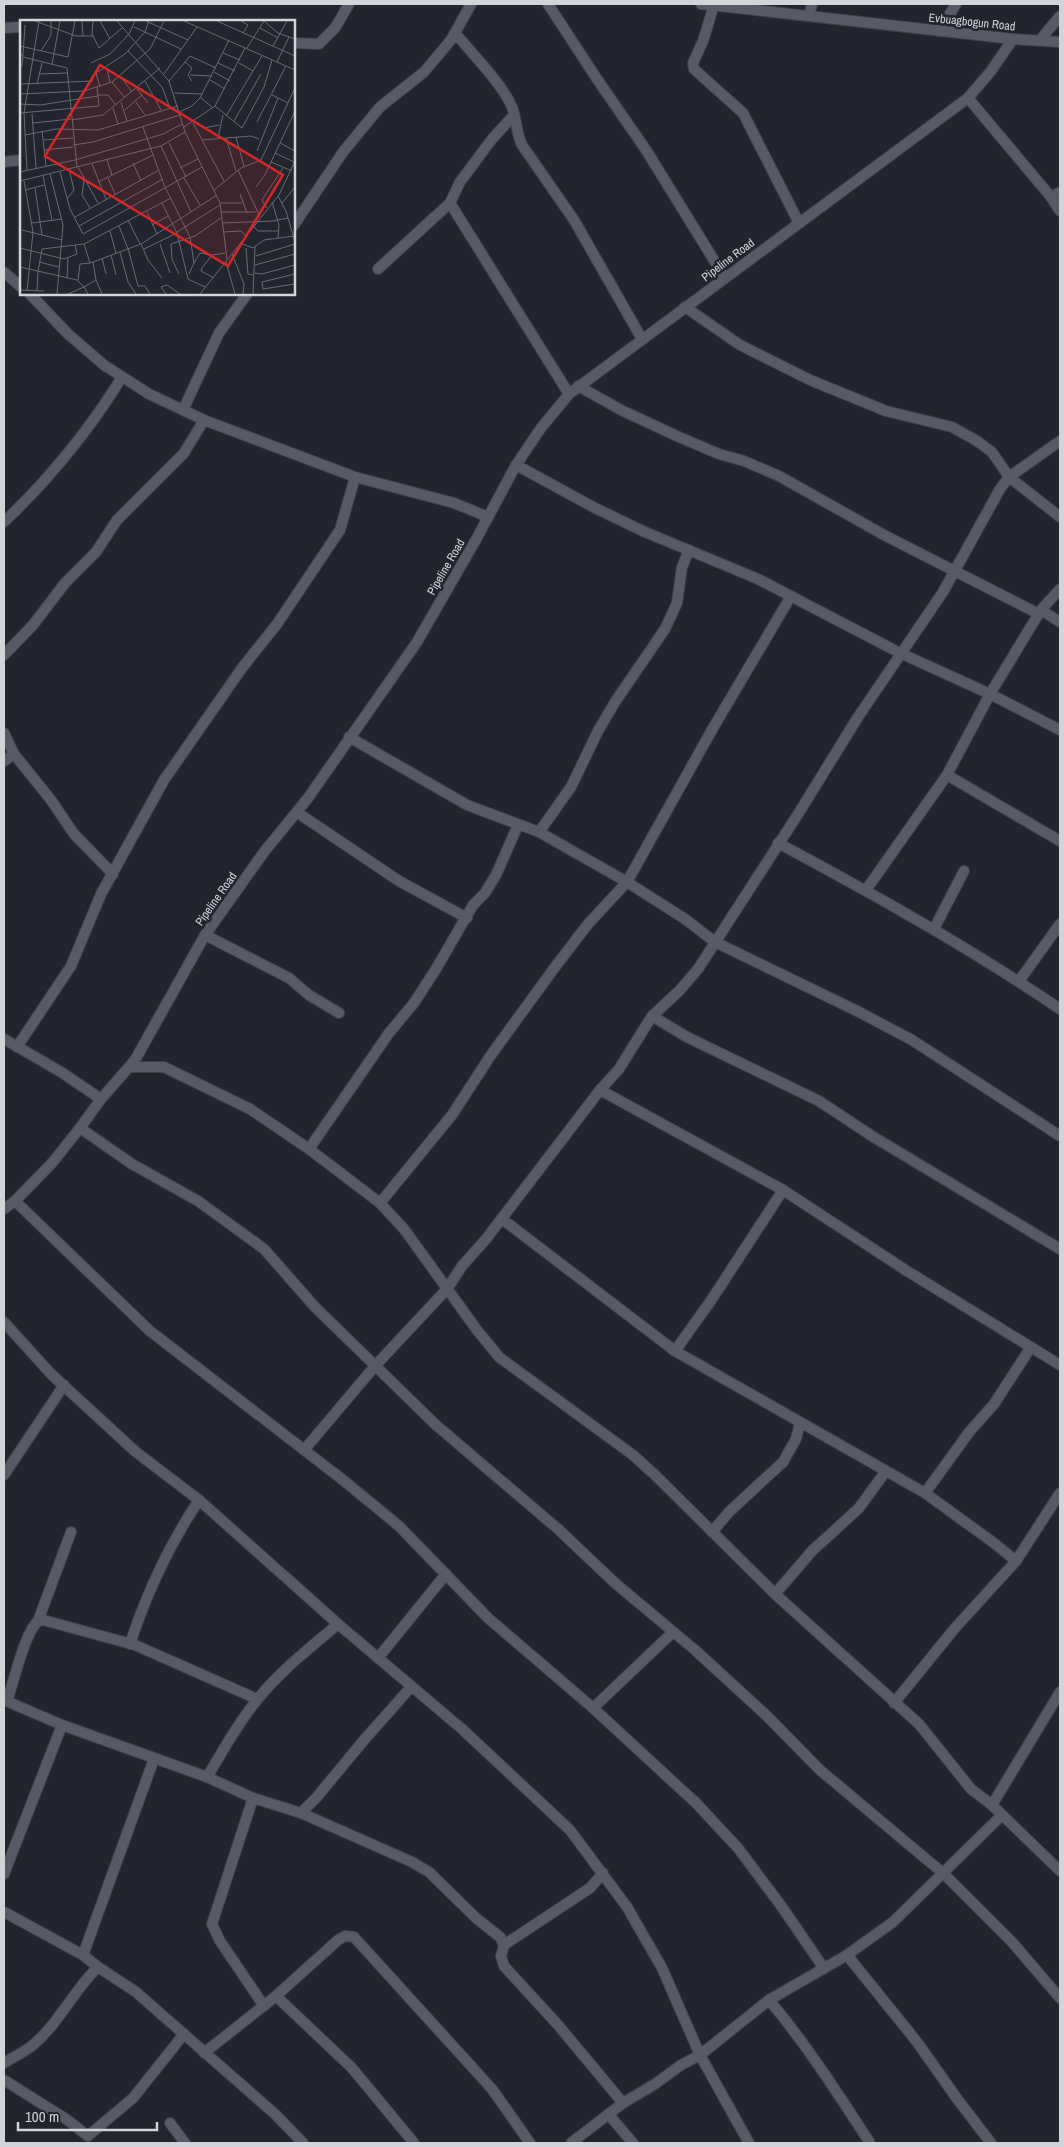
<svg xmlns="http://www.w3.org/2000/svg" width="1064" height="2147" font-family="'Archivo Narrow',sans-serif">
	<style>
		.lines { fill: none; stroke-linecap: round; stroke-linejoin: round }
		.minor-casing { stroke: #3f4149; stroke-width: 12 }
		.minor { stroke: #585b66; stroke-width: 10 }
		.labels { text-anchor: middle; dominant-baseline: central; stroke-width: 5; stroke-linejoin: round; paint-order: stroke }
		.street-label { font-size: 12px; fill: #d2d4da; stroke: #22252e }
		.inset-road { fill: none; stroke: #686b73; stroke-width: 1 }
		.view { fill: #d62828; fill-opacity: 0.15; stroke: #d62828; stroke-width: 2.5 }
		.inset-edge { fill: none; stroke: #d2d4da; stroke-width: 2.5 }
	</style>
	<rect width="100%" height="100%" fill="#22252e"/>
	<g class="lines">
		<g class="minor-casing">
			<g id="minor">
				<path d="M548,4L597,79L646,150L725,278"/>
				<path d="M701,4L1013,39L1060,42"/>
				<path d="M714,5L703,41L693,63L694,69L743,113L799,223"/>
				<path d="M809,16L812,4"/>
				<path d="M4,28L21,27"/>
				<path d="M939,31L956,4"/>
				<path d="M455,33C471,52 503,85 512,107C517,120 516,133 522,145L574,220L642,339"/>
				<path d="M1040,40L1060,16"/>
				<path d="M294,43L319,44L335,28L349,4"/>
				<path d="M968,98L1051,197L1060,192"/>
				<path d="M4,162L21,160"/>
				<path d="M1051,197L1060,211"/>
				<path d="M450,203L569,394"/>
				<path d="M294,225L343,152L380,107L424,72L451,40L471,4"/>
				<path d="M378,269L450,203L460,182L492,139L514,115"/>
				<path d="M4,272L21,287"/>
				<path d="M30,294L68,334L104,365L149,394L204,420L355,477L454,503L488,517"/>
				<path d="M685,307L740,345L810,380L886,411L952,427L977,441L992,452L1009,477L1060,517"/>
				<path d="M578,386L623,411L679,437L719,454L744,461L779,476L884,535L1039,614"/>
				<path d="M183,410L219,333L247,294"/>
				<path d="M516,465L595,508L645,532L758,579L900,653L990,694L1060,730"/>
				<path d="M4,522C48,480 90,429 122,377"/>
				<path d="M1041,610L1060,622"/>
				<path d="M4,655L33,625L65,583L96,552L117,520L184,453L204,420"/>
				<path d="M4,733L14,754L51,800L74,834L113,874"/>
				<path d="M349,737L467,805L539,832L627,882L685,919L715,942L857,1011L912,1040L1060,1136"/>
				<path d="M4,761L14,754"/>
				<path d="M947,775L1060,841"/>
				<path d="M298,813L399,881L467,918"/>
				<path d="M539,832L571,787L598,731L615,702L665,629L677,603L682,567L689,550"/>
				<path d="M778,843C875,895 970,948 1060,1009"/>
				<path d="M866,890L947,775L990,694L1041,610L1060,589"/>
				<path d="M934,929L964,871"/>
				<path d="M205,935L289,978L309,995L339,1013"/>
				<path d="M1019,981L1060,924"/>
				<path d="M652,1016L687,1037L819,1101L872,1136L1060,1249"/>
				<path d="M4,1039L61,1072L101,1099"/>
				<path d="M17,1047L71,966L101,894L164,780L242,668L277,624L340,530L355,477"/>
				<path d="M131,1067H164L250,1109L309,1149L380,1203L404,1229L477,1330L499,1357L633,1455L654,1474L775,1594L919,1724L971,1789L992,1805L1060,1871"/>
				<path d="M600,1090L783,1190L907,1271L1060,1365"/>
				<path d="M80,1128L132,1164L198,1201L264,1249L315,1307L436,1425L558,1529L615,1583L695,1650L766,1715L820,1770L944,1874L1012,1942L1060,1998"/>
				<path d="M309,1149L389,1033L414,1003L436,969L473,905L485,893L496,875L518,825"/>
				<path d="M15,1201L150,1331L343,1480L399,1526L488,1618L593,1708L696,1803L738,1848L782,1907L823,1967"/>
				<path d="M380,1203L452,1115L491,1055L555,967L588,924L627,882L713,728L791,596"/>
				<path d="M4,1209L15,1201L52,1163L80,1128L101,1099L135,1060L205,935L264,852L308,798L417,642L478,536L516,465L541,428L569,394L968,98L991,71L1013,39"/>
				<path d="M502,1219L675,1351L925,1493L994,1543L1016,1561"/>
				<path d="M4,1322L51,1374L136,1452L199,1500L338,1624L462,1729L570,1830L627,1907L662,1968L700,2055L749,2143"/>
				<path d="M675,1351L712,1299L783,1190"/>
				<path d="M304,1450L375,1366L447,1289L462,1266L486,1239L600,1090L619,1069L652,1016L679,991L698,969L800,811L858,717L943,592L1000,489L1009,477L1060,441"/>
				<path d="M4,1475L64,1385"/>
				<path d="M925,1493L970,1431L994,1404L1031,1347"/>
				<path d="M712,1532L729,1512L783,1462L796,1439L800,1423"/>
				<path d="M775,1594L812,1551L859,1508L886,1471"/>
				<path d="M38,1621L43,1620L135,1645L257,1699"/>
				<path d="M130,1644C147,1592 169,1545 199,1500"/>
				<path d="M378,1658L446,1574"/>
				<path d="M4,1700L62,1725L207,1777L253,1798L301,1813L412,1862L429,1872L476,1918L500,1937L504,1945L501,1956L504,1966L558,2025L623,2103"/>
				<path d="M7,1701C14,1682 24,1634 38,1621L71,1532"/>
				<path d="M894,1703L955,1628L1016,1561L1060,1493"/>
				<path d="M593,1708L673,1632"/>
				<path d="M207,1777C223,1751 237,1724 257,1700C280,1671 310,1648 338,1624"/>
				<path d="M253,1798L212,1924L220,1941L264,2006"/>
				<path d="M992,1805L1060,1692"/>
				<path d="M301,1813L316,1798L364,1740L411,1687"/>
				<path d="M4,1874L62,1725"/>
				<path d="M4,1912L83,1955L98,1967L136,1992L276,2115L303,2143"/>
				<path d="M504,1945L590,1888L603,1873"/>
				<path d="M83,1955L154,1759"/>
				<path d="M847,1955L917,2042L958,2100L991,2143"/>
				<path d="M276,1996L352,2068L414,2143"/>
				<path d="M769,2000C807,2045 838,2094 870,2143"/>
				<path d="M204,2053L276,1996L338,1940L345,1936L354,1937L492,2089L530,2143"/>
				<path d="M4,2063C13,2057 25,2052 33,2045C59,2023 74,1990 98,1967"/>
				<path d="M4,2080L66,2119L88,2136L133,2098L184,2034"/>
				<path d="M609,2115L633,2143"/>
				<path d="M170,2123L185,2143"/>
				<path d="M571,2143L623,2103L655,2084L681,2065L700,2055L769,2000L847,1955L893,1922L1001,1816"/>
			</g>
		</g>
		<use href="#minor" class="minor"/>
	</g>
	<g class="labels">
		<g class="street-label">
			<text transform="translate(972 22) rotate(6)">Evbuagbogun Road</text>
			<text transform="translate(728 260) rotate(-37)">Pipeline Road</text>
			<text transform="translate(446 567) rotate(-60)">Pipeline Road</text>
			<text transform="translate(216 899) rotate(-55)">Pipeline Road</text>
		</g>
	</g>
	<g transform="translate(20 20)">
		<rect width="275" height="275" fill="#22252e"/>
		<path class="inset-road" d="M15,1L56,16H73M62,1L63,16M73,1L72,14L79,28L103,7M80,1L90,19M97,1L149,61L165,112L200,183L207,239M126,1L168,20M164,1L275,50M197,1L275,36M221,1L228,5L223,13M114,7L161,29M240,8L258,18M0,26L48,37L55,1M253,26L267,1M227,28L244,1L258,13L275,19M21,31L31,15V1M108,31L142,67L150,88M203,33L220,40M0,35H3L2,47M3,35L5,5M3,37L47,48L57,147M165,42L172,48L168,55L172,61M257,42L269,17M71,43L90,34L109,14L115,1M198,43L215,51M219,43L233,51M32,44L40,1M87,48L90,63M194,52L210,61M19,54L48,53M144,54L177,7M170,55L192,56M101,57L112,72M190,60L205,69M125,61L141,90M149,61L170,36L196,48M92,62L105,78M0,64L73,61M17,64L22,43M80,67L76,53L105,34L125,12L129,1M117,69L128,83M154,73L182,74M0,74L64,71L92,62L130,29L144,1M78,75H88L96,85M252,75L268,83M180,77L193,88M101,82L107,101M116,82L125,95M0,84L20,85L78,76M195,86L222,108L244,67L252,40M93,88L98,104M105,90L122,75M159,92L172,86L180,78L209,20M0,93L79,86L77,67M12,94L16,148M206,96L242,36M52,100L83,95L140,48M214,101L241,54M237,102L266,46M13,103L51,99M173,103L204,161M123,107L144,165L170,217L174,243L169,254M164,107L195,86L225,28M184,108L199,105M22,111L26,146M5,115L36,109L78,110L158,86M216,117L224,146M198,118L203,95M206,118L216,151M24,120L53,118M182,120L231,116L239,119M149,123L166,157M260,123L275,131M53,125L73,122L160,95M141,126L171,192M24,130L53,127M237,131L258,78M255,133L274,142M87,140L92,155M251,142L272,151M113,143L121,161M72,144L86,179M58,147L78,183M160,148L178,139M7,150L4,93L19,1M218,150L240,197M0,152L55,140L143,114L162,104M40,152L50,189L63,214L182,147M30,154L43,205L37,274M23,156L32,200M88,158L95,174M164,158L180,185M64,160L62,175L70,188M0,161L141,126L165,112M4,161L13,212L7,271M78,162L133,135M236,167L245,155L275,91M15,168L22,215M5,170L24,165M194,170L221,148L241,140L275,68M220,174L227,193M258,176L266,191L275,222M47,179L54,170L49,149M252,182L259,205L258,218M142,183L157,213L168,259L185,267M200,183H222M262,183L275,167M247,188L242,180L263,148M127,192L137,214M201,192H236M0,196V231M55,197L139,150M108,200L120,224M12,203L42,199M202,203L253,201L268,198M132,205L148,196M59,206L143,159M99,206L108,229M233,206L238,211H259M2,210L42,220M90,211L96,233M157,212L200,185M203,212L221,211L226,216M220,223L233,228L244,220L274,216M64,224L70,243L73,242L121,224L197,175M121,224L128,240L142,258M140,224L150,253M0,228L44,239L57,234L55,225M108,228L118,266H125L130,274M226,228L228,254L233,255M124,229L157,213M100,232L108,262L116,274M212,234L224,264L223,274M91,235L96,255M236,236L275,224M82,238L86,254M19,242L39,247M206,242L215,274M174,243L180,233L192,235M235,245L275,234M0,247L57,260L64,267L76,260L73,242M18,252L22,229L64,224L151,178M234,253L242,254L275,245M159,254L152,239L151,224L175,216L201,198M275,254L242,262L243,269L275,264M47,258L48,238M194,258L181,251L182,248L192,235L205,233M58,260L60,244L70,243M76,260L82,274M0,270L24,271M17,271L18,252M48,274L64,267L68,274M146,274L141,267L147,265L160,274M180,274L259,175L275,141M233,274L235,227"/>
		<path class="view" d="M80,45L263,155L208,246L25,136Z"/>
		<rect width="275" height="275" class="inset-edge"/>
	</g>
	<rect width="1064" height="2147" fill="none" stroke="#d2d4da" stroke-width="10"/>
	<path d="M18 2122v8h139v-8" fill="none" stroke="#d2d4da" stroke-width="2.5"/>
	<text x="25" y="2122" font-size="15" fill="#d2d4da" stroke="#22252e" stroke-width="4" paint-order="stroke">100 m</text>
</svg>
